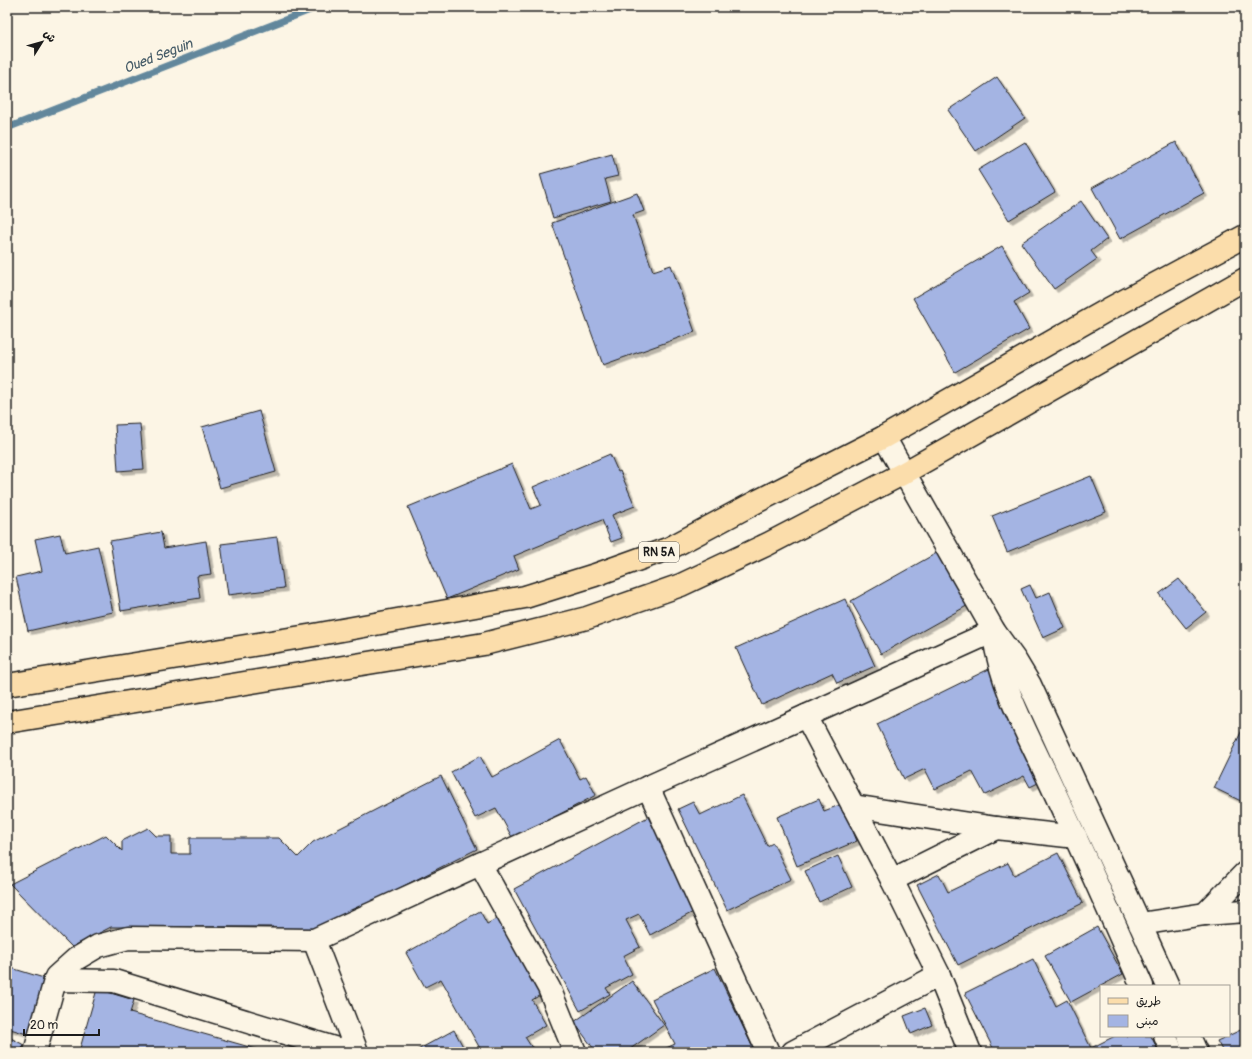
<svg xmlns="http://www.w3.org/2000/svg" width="1252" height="1059" font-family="Pangolin,'Playpen Sans Arabic',sans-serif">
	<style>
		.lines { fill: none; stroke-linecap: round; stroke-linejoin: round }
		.stream { stroke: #62879c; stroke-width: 7 }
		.building { fill: #a4b4e3; stroke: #1c1c1c; filter: url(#shadow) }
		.street-casing { stroke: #1c1c1c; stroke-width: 25 }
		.primary-casing { stroke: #1c1c1c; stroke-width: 25 }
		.street { stroke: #fcf5e5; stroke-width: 22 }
		.primary { stroke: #fbddab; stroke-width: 22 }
		.labels { text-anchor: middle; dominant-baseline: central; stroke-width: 3; stroke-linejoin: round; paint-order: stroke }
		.shield { fill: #fcf5e5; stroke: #5f5d58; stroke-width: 1 }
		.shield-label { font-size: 12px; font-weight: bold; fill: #1c1c1c }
		.water-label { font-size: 14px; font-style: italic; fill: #455b67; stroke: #fcf5e5 }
	</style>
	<defs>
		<filter id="shadow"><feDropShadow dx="3.5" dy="3.5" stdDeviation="0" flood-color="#0004"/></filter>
	</defs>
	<rect width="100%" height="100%" fill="#fcf5e5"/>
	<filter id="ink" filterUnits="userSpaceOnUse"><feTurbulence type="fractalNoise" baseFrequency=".025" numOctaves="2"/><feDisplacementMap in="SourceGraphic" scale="8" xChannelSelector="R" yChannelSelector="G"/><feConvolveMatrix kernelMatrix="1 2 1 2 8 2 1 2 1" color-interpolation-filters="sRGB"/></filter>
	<g filter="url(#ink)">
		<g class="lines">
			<path class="stream" d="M7,128L318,7"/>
		</g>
		<g class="building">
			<path d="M997,77L1025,118L976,151L948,110Z"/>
			<path d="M1025,142L1055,192L1009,220L978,170Z"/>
			<path d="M1176,142L1204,193L1120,239L1092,188Z"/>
			<path d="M612,154L618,176L605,179L611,201L553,218L540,174Z"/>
			<path d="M637,193L644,211L633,215L653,271L671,265L695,332L603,365L552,223Z"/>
			<path d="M1081,201L1107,239L1091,251L1097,259L1054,289L1021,243Z"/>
			<path d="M1002,246L1029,293L1014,302L1029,329L955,372L913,298Z"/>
			<path d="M259,411L276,472L220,488L202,427Z"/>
			<path d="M140,424L144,469L118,471L115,425Z"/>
			<path d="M610,454L618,472L620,471L635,506L612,515L622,538L611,542L602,520L514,556L519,569L447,599L408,507L512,464L531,509L541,505L533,487Z"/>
			<path d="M1091,476L1106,512L1007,552L992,516Z"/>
			<path d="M161,532L164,548L206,541L211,574L197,576L200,598L121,611L110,541Z"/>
			<path d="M60,534L65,553L98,546L113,612L28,631L16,577L42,571L35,539Z"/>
			<path d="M277,537L284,588L228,595L221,544Z"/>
			<path d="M942,550L972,603L881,654L851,601Z"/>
			<path d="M1179,579L1206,612L1186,628L1159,594Z"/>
			<path d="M1030,585L1036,598L1050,592L1065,628L1043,638L1021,589Z"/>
			<path d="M845,599L875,666L837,683L832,673L762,705L736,648Z"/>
			<path d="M989,669L1044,780L1030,787L1024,776L985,795L972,771L935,789L925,769L904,779L877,724Z"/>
			<path d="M1244,726L1245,727V803L1214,788Z"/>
			<path d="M560,740L580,779L586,776L596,795L513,839L496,808L475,818L451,772L480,756L492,777Z"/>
			<path d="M441,776L477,849L344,916L348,912L314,929H269L273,927H111L72,947L10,884L106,835L122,851V841L148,828L156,836H171V854H190V838H279L298,857L313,842Z"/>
			<path d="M742,795L767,846L773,843L791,879L727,910L678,809L693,802L700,815Z"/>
			<path d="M819,799L824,811L842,804L857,841L797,866L777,817Z"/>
			<path d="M648,817L697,910L650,935L639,914L626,920L640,947L623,956L632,974L606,988L610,994L580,1011L514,889Z"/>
			<path d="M1058,853L1083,903L958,965L917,885L939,874L948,892L1008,863L1014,875Z"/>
			<path d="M838,856L852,887L819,902L805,871Z"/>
			<path d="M480,911L487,924L501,916L542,994L532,1000L546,1025L525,1037L534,1051L533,1052H482L441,979L425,987L406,953Z"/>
			<path d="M1097,927L1123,974L1071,1002L1045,956Z"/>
			<path d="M1033,959L1056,1006L1067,1000L1091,1048L1115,1036H1151L1159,1052H995L965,993Z"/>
			<path d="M8,967L47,979L30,1035L7,1028V970Z"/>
			<path d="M715,968L755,1052H665L664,1049L675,1044L652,999Z"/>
			<path d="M632,981L664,1025L626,1052H596L574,1022Z"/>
			<path d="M97,989L134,1000L130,1013L267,1052H79Z"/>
			<path d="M925,1008L932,1025L911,1034L904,1016Z"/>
			<path d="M1245,1028V1052H1223L1217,1041Z"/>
			<path d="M454,1030L466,1052H414Z"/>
			<path d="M7,1036L24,1045L20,1052H12L7,1050Z"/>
		</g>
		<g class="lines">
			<g class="street-casing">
				<g id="street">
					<path d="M884,437L994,631L1015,660L1030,685L1140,924L1168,986"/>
					<path d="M994,636C1002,692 1032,742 1055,793C1085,857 1114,922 1142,986"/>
					<path d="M806,716L892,880L939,975L970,1052"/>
					<path d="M648,787L768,1052"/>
					<path d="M853,806L996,828L1076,837"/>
					<path d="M480,864L549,988L575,1052"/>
					<path d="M892,880L996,828"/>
					<path d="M1205,914L1245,873"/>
					<path d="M1140,924L1205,914L1245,911"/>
					<path d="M314,940L357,1052"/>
					<path d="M55,980L114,981L347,1052"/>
					<path d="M1165,1036L1172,1052"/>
					<path d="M1189,1036L1196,1052"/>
					<path d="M35,1052L56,977L76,959L98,946L128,938L314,940L648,787L806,716L994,631"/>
					<path d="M793,1052L939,975"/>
				</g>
			</g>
			<g class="primary-casing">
				<g id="primary">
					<path d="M7,685L314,635L525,597L595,575L670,548L756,502L884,437L1109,309L1245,236"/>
					<path d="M7,722L484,644L587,618L681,585L768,544L904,473L1245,279"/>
				</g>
			</g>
			<use href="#street" class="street"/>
			<use href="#primary" class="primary"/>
		</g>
	</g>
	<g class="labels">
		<rect class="shield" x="639" y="542" width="40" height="20" rx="3"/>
		<g class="shield-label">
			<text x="659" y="552">RN 5A</text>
		</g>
		<g class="water-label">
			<text transform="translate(158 56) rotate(-21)">Oued Seguin</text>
		</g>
	</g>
	<rect width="1252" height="1059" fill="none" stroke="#fcf5e5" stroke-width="24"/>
	<rect x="12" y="12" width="1228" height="1035" fill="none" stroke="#1c1c1c" stroke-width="1.5" filter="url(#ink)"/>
	<rect x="1100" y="985" width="130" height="52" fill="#fcf5e5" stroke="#a29e95"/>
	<rect x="1108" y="998" width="20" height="6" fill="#fbddab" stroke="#a29e95"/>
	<text x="1136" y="1005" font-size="12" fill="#1c1c1c">طريق</text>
	<rect x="1108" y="1015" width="20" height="12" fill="#a4b4e3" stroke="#a29e95"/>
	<text x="1136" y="1025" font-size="12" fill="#1c1c1c">مبنى</text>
	<g transform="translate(42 42) rotate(53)" stroke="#fcf5e5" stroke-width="3" paint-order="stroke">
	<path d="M0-3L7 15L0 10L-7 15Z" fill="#1c1c1c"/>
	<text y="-6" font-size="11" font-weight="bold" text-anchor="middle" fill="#1c1c1c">ش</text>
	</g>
	<path d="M24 1029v6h75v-6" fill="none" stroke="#1c1c1c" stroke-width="2"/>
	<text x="30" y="1029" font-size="12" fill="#1c1c1c" stroke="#fcf5e5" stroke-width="3" paint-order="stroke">20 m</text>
</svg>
